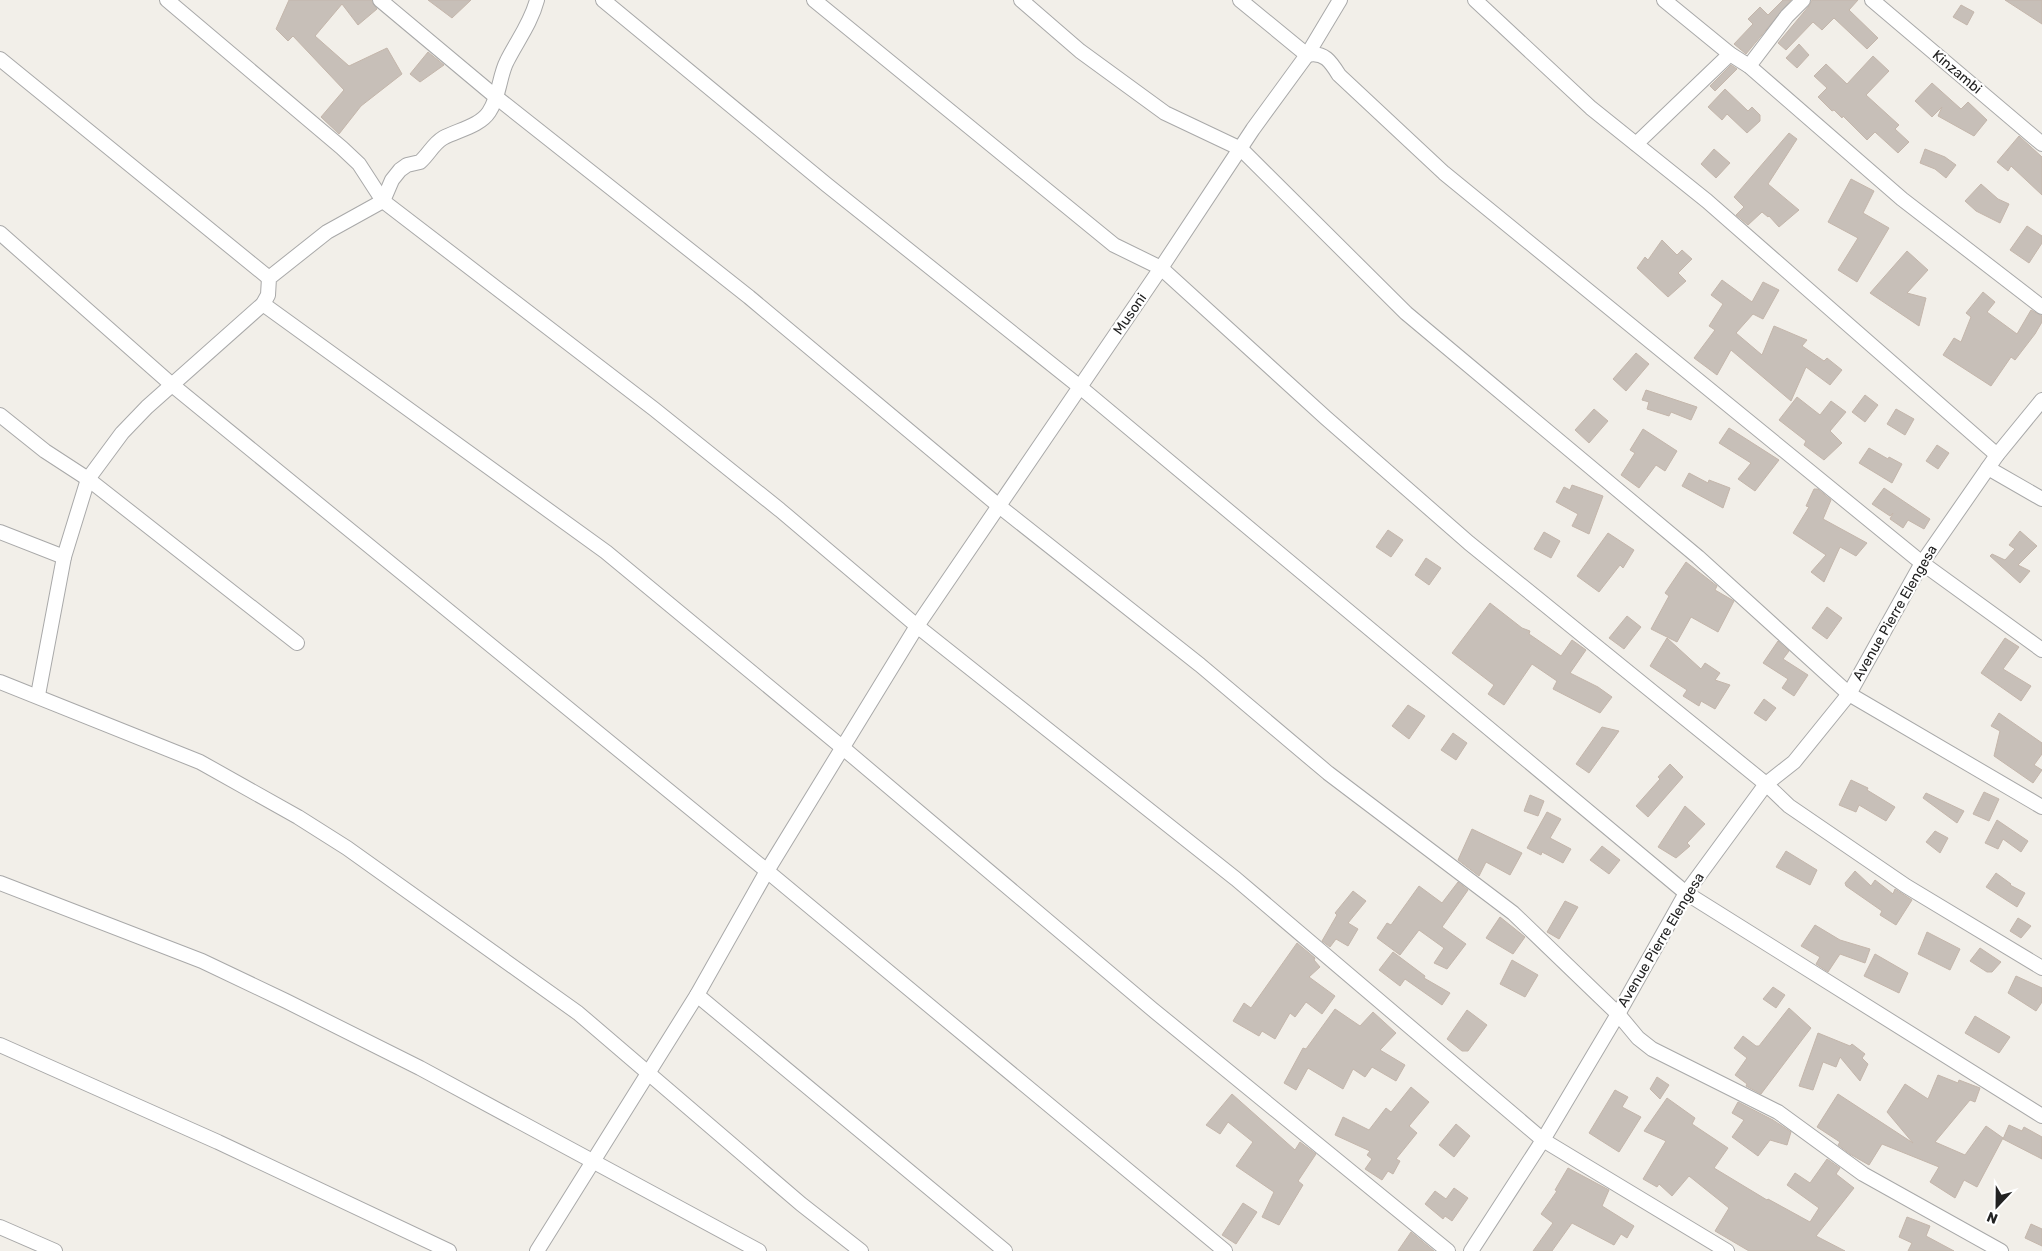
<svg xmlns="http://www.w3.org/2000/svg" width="2042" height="1251" font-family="Rubik,sans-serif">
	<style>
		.building { fill: #c7bfb8; stroke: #c4b6ab }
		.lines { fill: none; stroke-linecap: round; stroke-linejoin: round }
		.minor-casing { stroke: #a9a9a9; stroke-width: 16 }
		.minor { stroke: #fff; stroke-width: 14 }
		.labels { text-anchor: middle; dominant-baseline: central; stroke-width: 4.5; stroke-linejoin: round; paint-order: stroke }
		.street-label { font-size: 14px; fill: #222; stroke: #fff }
	</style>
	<rect width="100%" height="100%" fill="#f2efe9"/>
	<g class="building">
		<path d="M289,0H371L377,9L358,25L342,4L315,36L349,66L387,48L402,74L361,106L339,134L321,117L344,90L293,36L288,41L276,29Z"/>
		<path d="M428,0H471L452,18Z"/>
		<path d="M1783,0H1791L1746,54L1734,44L1753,24L1748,19L1760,7L1768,15Z"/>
		<path d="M1812,0H1858L1849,10L1878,38L1867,49L1834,18L1822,30L1813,22L1786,50L1778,43L1809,6Z"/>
		<path d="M2005,0H2042V24Z"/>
		<path d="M1961,5L1974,12L1967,25L1953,17Z"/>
		<path d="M1799,44L1809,55L1797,68L1786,58Z"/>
		<path d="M428,52L444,65L420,82L410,74Z"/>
		<path d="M1873,56L1889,71L1866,95L1899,125L1895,129L1909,142L1898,153L1875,132L1867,140L1843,116L1842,118L1834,110L1832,111L1818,97L1827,88L1814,76L1826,64L1847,84Z"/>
		<path d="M1731,65L1737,69L1715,91L1710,86Z"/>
		<path d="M1932,83L1961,109L1968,102L1987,120L1974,136L1938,116L1942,107L1932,117L1915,101Z"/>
		<path d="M1725,89L1748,111L1752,107L1760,115V121L1747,133L1727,114L1722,120L1708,107Z"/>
		<path d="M1789,133L1797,139L1768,184L1799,210L1779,227L1769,216L1768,217L1762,212L1748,225L1736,215L1744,207L1734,197Z"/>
		<path d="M2019,136L2042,157V195L2011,166L2008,171L1997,162Z"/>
		<path d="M1714,149L1730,163L1716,178L1701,164Z"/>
		<path d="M1925,149L1945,157L1956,165L1946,178L1935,169L1920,163Z"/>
		<path d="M1851,179L1874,191L1863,213L1889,228L1857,282L1838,270L1858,238L1828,222Z"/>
		<path d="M1981,184L1998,199L2009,204L2000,223L1976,211L1965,201Z"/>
		<path d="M2027,226L2042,236V243L2029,263L2010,250Z"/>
		<path d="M1662,240L1677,255L1682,250L1692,259L1678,273L1686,281L1668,297L1637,268L1645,257L1648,260Z"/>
		<path d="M1907,251L1928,270L1907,293L1926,298L1919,326L1870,293Z"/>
		<path d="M1722,280L1752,302L1763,282L1779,290L1763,319L1753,314L1736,333L1762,355L1774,326L1807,340L1802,346L1824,361L1827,358L1842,370L1830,385L1806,367L1791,401L1731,350L1717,375L1694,358L1715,330L1709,326L1723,304L1711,295Z"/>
		<path d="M1983,292L1995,302L1987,312L2017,334L2031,310L2042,316V322L2035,334L2015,360L2011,357L1991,386L1943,355L1954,338L1961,342L1971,317L1966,313Z"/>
		<path d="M1636,353L1649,364L1626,391L1613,379Z"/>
		<path d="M1646,390L1697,407L1691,420L1671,412L1669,416L1647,409L1649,402L1642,400Z"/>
		<path d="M1865,395L1878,405L1865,422L1852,412Z"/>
		<path d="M1797,397L1820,415L1831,401L1846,412L1830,431L1842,443L1824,460L1804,445L1806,441L1779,420Z"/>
		<path d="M1594,409L1608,421L1589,443L1575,430Z"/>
		<path d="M1896,409L1914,419L1905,435L1887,424Z"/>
		<path d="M1729,428L1779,460L1755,491L1738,479L1751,463L1719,443Z"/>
		<path d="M1643,429L1677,451L1665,471L1656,465L1639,488L1621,475L1635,453L1630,450Z"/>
		<path d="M1937,445L1949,453L1938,469L1926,461Z"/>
		<path d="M1869,448L1888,459L1889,457L1902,464L1892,483L1859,463Z"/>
		<path d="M1689,473L1708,483L1709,480L1730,488L1723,508L1682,486Z"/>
		<path d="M1572,485L1603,496L1589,534L1572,526L1578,514L1556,502L1564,487L1570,490Z"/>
		<path d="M1884,488L1930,519L1924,529L1908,520L1903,528L1890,519L1893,513L1890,516L1872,504Z"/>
		<path d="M1814,489H1818L1831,500L1823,519L1867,543L1856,556L1840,547L1824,582L1811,572L1826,555L1793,533L1809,507L1806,506Z"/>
		<path d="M1388,530L1403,540L1391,557L1376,547Z"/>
		<path d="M2020,531L2037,546L2018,565L2030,571L2020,583L1990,556L1992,554L2005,560L2015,549L2009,545Z"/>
		<path d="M1544,532L1560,541L1551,558L1534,549Z"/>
		<path d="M1608,533L1634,550L1623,568L1620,565L1599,592L1577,576Z"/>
		<path d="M1426,558L1441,568L1429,585L1415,575Z"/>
		<path d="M1686,562L1717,586L1715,590L1734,601L1718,632L1691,617L1677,642L1651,629L1669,596L1665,593Z"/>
		<path d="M1490,603L1522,628L1530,631L1529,634L1561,656L1572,640L1586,650L1570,673L1598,687L1612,697L1600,713L1553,689L1557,681L1532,664L1504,705L1488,694L1494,685L1452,653Z"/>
		<path d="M1827,607L1842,618L1827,639L1812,628Z"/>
		<path d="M1627,616L1641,627L1624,649L1609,638Z"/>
		<path d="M1667,638L1701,669L1705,663L1720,673L1715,680L1730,685L1715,709L1701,701L1699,706L1683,696L1687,690L1650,666Z"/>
		<path d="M2005,638L2019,647L2003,669L2031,686L2021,701L1981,673Z"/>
		<path d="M1778,641L1789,651L1783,659L1808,675L1794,696L1782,688L1788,679L1763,663Z"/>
		<path d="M1764,699L1776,708L1766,721L1754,713Z"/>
		<path d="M1408,705L1425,716L1409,739L1392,726Z"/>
		<path d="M1999,713L2042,743V754L2034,765L2042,770L2033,783L1994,756L2000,731L1991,726Z"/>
		<path d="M1602,727L1619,731L1589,773L1576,764Z"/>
		<path d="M1453,733L1467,743L1456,760L1441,750Z"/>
		<path d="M1670,764L1683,777L1648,817L1636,806L1660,779L1658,777Z"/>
		<path d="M1851,780L1868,788L1867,790L1895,807L1886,821L1859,805L1856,812L1839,805Z"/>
		<path d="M1984,792L1999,799L1989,821L1973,814Z"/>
		<path d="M1926,793L1964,811L1957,823L1923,798Z"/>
		<path d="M1530,795L1544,801L1538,816L1524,811Z"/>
		<path d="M1685,806L1705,824L1687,843L1690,846L1676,858L1658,847Z"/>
		<path d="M1547,812L1561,819L1550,838L1571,849L1563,863L1542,852L1541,855L1527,848Z"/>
		<path d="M1997,820L2028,841L2021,852L2003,839L1998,849L1985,843Z"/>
		<path d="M1472,829L1522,853L1510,875L1486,862L1479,876L1458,860Z"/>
		<path d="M1935,831L1948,838L1940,853L1926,842Z"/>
		<path d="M1602,846L1620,860L1609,874L1590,860Z"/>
		<path d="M1786,851L1817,870L1810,885L1776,867Z"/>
		<path d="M1855,871L1871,886L1875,880L1893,894L1895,889L1912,900L1896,925L1880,915L1882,911L1846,886L1845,883Z"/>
		<path d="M1996,873L2011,884L2010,885L2025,893L2017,907L1986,887Z"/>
		<path d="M1458,882L1468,890L1442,927L1466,944L1447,969L1434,963L1444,948L1419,930L1400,955L1377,938L1387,923L1391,925L1419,886L1442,903Z"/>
		<path d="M1353,891L1366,901L1348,923L1358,929L1348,946L1336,939L1330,947L1322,941L1337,915L1335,913Z"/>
		<path d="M1565,901L1578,907L1559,939L1547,932Z"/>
		<path d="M1500,917L1525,937L1513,954L1486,938Z"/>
		<path d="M2018,918L2031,926L2021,938L2010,931Z"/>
		<path d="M1815,925L1840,940L1870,949L1865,963L1840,954L1828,972L1816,964L1820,957L1801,946Z"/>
		<path d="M1927,932L1960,949L1950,970L1918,954Z"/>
		<path d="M1297,943L1315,958L1314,960L1320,967L1309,977L1335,996L1322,1014L1306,1002L1295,1017L1290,1013L1275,1039L1262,1031L1259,1036L1233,1021L1244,1003L1251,1008Z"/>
		<path d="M1980,948L2001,962L1992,972H1987L1970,961Z"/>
		<path d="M1393,952L1425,976L1424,978L1450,993L1442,1005L1405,979L1400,986L1379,970Z"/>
		<path d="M1875,954L1908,973L1899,993L1864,976Z"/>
		<path d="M1512,960L1538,975L1525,997L1500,984Z"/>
		<path d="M2016,976L2042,988V1002L2036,1011L2008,993Z"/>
		<path d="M1773,987L1785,995L1776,1008L1763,999Z"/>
		<path d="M1789,1008L1811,1028L1761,1094L1746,1086L1747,1084L1735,1075L1747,1058L1734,1048L1743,1036L1756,1046H1759Z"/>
		<path d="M1335,1009L1360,1026L1373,1012L1396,1033L1380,1050L1405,1065L1396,1081L1372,1067L1365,1077L1353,1069L1343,1089L1308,1068L1296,1090L1284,1083L1303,1048L1306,1049Z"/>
		<path d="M1467,1010L1487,1025L1468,1051H1462L1447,1039Z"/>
		<path d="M1975,1016L2010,1037L1999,1053L1965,1033Z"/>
		<path d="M1818,1033L1850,1046L1852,1044L1865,1054L1862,1058L1868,1064L1860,1081L1840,1057L1836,1067L1823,1062L1813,1090L1799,1086Z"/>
		<path d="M1938,1075L1958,1083L1959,1080L1980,1088L1975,1102L1970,1100L1935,1142L1965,1155L1986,1126L2003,1138L1977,1187L1964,1180L1955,1198L1930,1182L1939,1167L1882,1144L1869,1165L1850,1154L1838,1145L1840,1142L1817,1127L1838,1094L1913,1143L1887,1112L1905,1084L1928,1099Z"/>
		<path d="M1657,1077L1669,1085L1660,1099L1650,1089Z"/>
		<path d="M1411,1087L1429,1102L1409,1126L1417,1133L1396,1159L1400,1161L1393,1174L1388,1171L1382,1180L1365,1169L1372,1159L1367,1155L1370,1151L1335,1135L1343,1117L1369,1130L1386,1108L1391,1112Z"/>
		<path d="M1615,1090L1628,1097L1622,1107L1641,1117L1619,1152L1589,1133Z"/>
		<path d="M1232,1094L1295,1150L1300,1142L1316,1154L1298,1181L1303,1185L1279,1225L1262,1217L1274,1192L1236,1166L1253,1142L1228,1122L1220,1134L1206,1125Z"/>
		<path d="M1667,1098L1695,1118L1692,1124L1728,1148L1714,1168L1767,1200L1768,1199L1810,1222L1819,1208L1787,1185L1795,1173L1810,1183L1827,1159L1840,1168L1836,1174L1854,1188L1816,1236L1845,1251H1749L1715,1231L1729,1208L1689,1176L1672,1196L1659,1184L1657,1187L1643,1179L1666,1141L1644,1131Z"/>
		<path d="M1738,1102L1773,1120L1791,1132L1787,1145L1770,1140L1758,1156L1732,1137L1744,1120L1732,1113Z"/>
		<path d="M1456,1124L1470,1136L1454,1157L1439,1145Z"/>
		<path d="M2009,1125L2022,1131L2024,1127L2042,1137V1159L2003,1139Z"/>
		<path d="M1568,1168L1609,1190L1602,1206L1634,1226L1627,1238L1621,1234L1614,1245L1572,1223L1552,1251H1533L1553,1223L1541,1214L1557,1191L1555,1190Z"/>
		<path d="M1454,1188L1468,1198L1452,1221L1445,1216L1443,1219L1425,1204L1435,1191L1446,1199Z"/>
		<path d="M1243,1203L1257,1212L1236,1244L1222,1235Z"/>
		<path d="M1907,1217L1930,1226L1926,1236L1954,1251H1908L1912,1243L1899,1237Z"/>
		<path d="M2031,1224L2042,1229V1246L2025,1238Z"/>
		<path d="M1411,1232L1434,1251H1398Z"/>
	</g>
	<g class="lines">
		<g class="minor-casing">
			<g id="minor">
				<path d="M167,0L342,148L359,164L383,201L654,409L780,510L917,626L1236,879L1543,1140L1727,1251"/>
				<path d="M380,0L496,97L749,297L999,506L1200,665L1328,773L1513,913L1618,1014L1638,1038L1652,1049L1778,1112L1863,1174L2001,1251"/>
				<path d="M603,0L827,185L1080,387L1686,893L2042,1116"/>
				<path d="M814,0L1114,245L1161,268L1326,418L1469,543L1766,784L1789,806L1906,886L2042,968"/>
				<path d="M1021,0L1080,51L1165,113L1241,149L1406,313L1698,557L1849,694L2042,807"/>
				<path d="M1240,0L1307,55C1324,51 1331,62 1339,75L1444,173L1922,563L2042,650"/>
				<path d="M1475,0L1591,108L1707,201L1997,455"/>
				<path d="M1664,0L1730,54L1749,66L1902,199L2042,307"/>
				<path d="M1872,0L2042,144"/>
				<path d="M0,59L269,278"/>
				<path d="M1749,66L1787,16L1803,0"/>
				<path d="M1636,144L1730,54"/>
				<path d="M0,233L171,384L767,871L1225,1251"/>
				<path d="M263,304L606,552L843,748L1152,1009L1448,1251"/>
				<path d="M0,415L45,451L88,479L297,643"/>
				<path d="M1988,468L2042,499"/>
				<path d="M0,532L64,557"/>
				<path d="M0,682L200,762L298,817L347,848L578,1013L801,1204L861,1251"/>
				<path d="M38,695L64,557L88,479L122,433L147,407L263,304L268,295L269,278L327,232L383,201L392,180L400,170L407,165L420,162C429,154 433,144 443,138C458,130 480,126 489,112C500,96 499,76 507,61C517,41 531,23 537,0"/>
				<path d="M0,883L202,961L286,1001L420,1068L759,1251"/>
				<path d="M697,995L1005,1251"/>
				<path d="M0,1045L218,1142L449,1251"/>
				<path d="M0,1227L55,1251"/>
				<path d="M537,1251L697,995L767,871L917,626L1161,268L1253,129L1307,55L1340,0"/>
				<path d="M1471,1251L1543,1140L1618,1014L1686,893L1766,784L1794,762L1849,694L1922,563L1997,455L2042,400"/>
			</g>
		</g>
		<use href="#minor" class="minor"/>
	</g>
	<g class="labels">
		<g class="street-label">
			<text transform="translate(1957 72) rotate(40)">Kinzambi</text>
			<text transform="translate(1130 314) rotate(-55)">Musoni</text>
			<text transform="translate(1895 613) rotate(-60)">Avenue Pierre Elengesa</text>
			<text transform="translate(1661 940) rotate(-59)">Avenue Pierre Elengesa</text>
		</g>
	</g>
	<g transform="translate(1997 1206) rotate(202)" stroke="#ffffff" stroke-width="4" paint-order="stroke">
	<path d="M0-4L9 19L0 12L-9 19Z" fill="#222222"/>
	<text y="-8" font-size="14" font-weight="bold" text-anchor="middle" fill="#222222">N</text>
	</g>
</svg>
